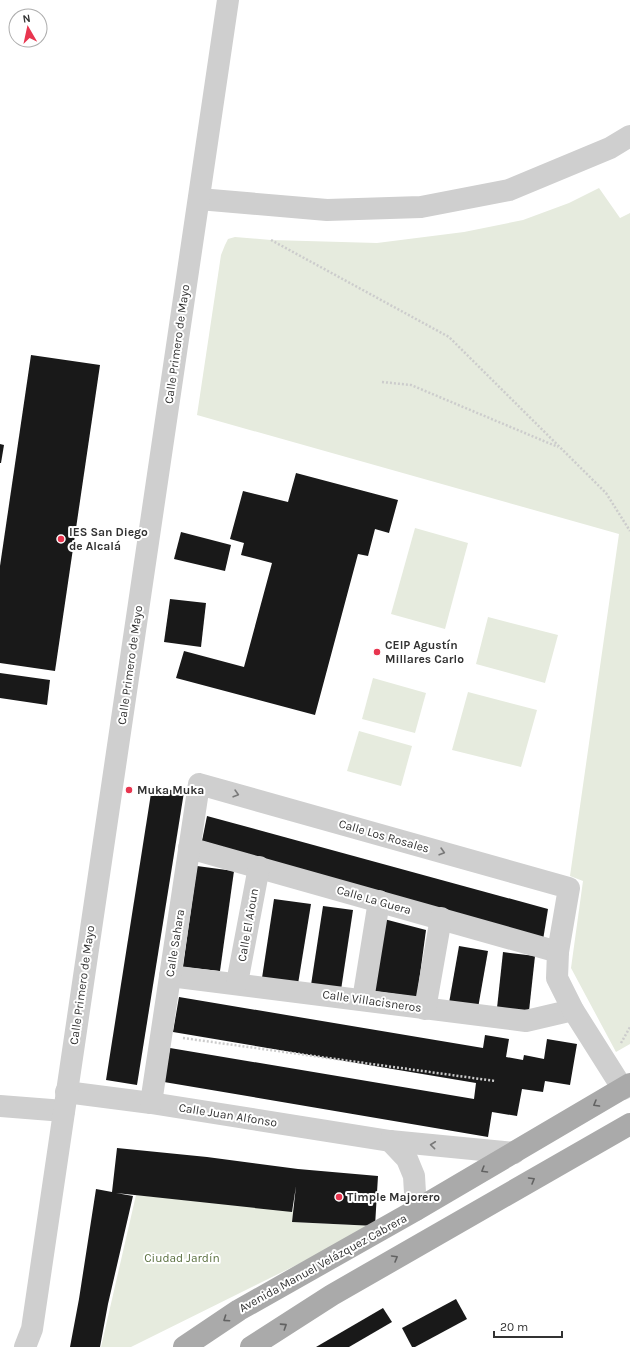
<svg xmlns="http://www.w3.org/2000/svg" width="630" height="1347" font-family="Karla,sans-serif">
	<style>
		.green { fill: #e6ebde }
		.building { fill: #191919 }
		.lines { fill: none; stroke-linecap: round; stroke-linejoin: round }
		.path { stroke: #ccc; stroke-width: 2.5; stroke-dasharray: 2 2; stroke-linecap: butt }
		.street { stroke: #cfcfcf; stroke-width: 22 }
		.primary { stroke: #aaa; stroke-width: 22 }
		.oneway { stroke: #797979 }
		.oneway2 { stroke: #626262 }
		.poi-dot { fill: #e8354f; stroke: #fff; stroke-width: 1.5 }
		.labels { text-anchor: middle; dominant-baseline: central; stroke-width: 4; stroke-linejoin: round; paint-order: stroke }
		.street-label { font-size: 12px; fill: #323232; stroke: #fff }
		.poi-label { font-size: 12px; font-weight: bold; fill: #323232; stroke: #fff; text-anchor: start }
		.park-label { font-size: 12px; fill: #596f3e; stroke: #fff }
	</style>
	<rect width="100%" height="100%" fill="#fff"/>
	<g class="green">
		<path d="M599,188L620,218L630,213V1044L616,1052L571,968L583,881L570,876L619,534L197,415L221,255L225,245L228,239L235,237L271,240L377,243L464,232L523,220L569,203Z"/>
		<path d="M415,528L468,543L445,629L391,614Z"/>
		<path d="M488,617L558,635L545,683L476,664Z"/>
		<path d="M373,678L426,693L415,733L362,719Z"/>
		<path d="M468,692L537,710L521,767L452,750Z"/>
		<path d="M359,731L412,746L401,786L347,771Z"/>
		<path d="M136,1195L294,1210L292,1222L375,1226L131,1347H101Z"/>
	</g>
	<g class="building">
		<path d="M31,355L100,365L55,671L0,663V566Z"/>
		<path d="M0,444L4,445L1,463H0Z"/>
		<path d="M296,473L398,500L389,533L375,529L368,556L358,554L315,715L176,678L184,651L244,667L272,563L241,555L244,543L230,539L243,491L288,502Z"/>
		<path d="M181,532L231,545L225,571L174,559Z"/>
		<path d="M170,599L206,603L201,647L164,642Z"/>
		<path d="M0,673L50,680L47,705L0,698Z"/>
		<path d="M152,787L184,792L137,1085L106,1080Z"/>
		<path d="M207,816L548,909L543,940L202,841Z"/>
		<path d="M197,866L234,871L220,971L183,967Z"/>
		<path d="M274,899L311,904L298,984L262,978Z"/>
		<path d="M323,906L353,910L341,990L311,985Z"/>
		<path d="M384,919L426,930L417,997L374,991Z"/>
		<path d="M459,946L488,951L478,1008L449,1003Z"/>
		<path d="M503,952L535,956L529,1011L497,1008Z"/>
		<path d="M179,997L483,1048L485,1035L509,1039L506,1057L523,1060L524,1055L544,1059L547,1039L577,1044L570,1085L545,1081L543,1092L522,1089L517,1116L492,1112L488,1137L164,1082L170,1048L474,1099L476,1083L173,1032Z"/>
		<path d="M117,1148L207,1157L298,1169L378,1176L375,1226L292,1222L296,1186L292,1212L116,1193L133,1196L108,1304L100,1347H70L79,1299L96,1189L112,1192Z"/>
		<path d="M456,1299L467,1319L415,1347H412L402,1328Z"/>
		<path d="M383,1308L392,1322L349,1347H316Z"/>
	</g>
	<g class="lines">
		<g class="path">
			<path d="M271,240L449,337L606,493L630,531"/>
			<path d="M382,382L411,385L558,447"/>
			<path d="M183,1038L495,1081"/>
			<path d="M621,1043L630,1027"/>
		</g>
		<g class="street">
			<path d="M199,199L327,210L421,207L509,190L610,148L630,136"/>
			<path d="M189,848L558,952"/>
			<path d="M170,976L526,1021L573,1010"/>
			<path d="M237,983L259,867"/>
			<path d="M363,1000L379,901"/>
			<path d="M425,1009L441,918"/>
			<path d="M66,1092L151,1103L390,1141L514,1153"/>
			<path d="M151,1103L199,784L569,888L558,952L557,978L573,1010L623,1089"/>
			<path d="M0,1106L64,1111"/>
			<path d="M390,1141L407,1159L414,1176L416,1210"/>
			<path d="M25,1347L32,1329L228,0"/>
		</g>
		<g class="primary">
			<path d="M184,1347L239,1310L416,1210L630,1084"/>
			<path d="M251,1347L332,1295L630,1124"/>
		</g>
	</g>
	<defs><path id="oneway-chevron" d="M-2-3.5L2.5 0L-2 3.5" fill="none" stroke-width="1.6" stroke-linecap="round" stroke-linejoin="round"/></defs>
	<g class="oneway">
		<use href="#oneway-chevron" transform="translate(236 794) rotate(16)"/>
		<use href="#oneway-chevron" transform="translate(442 852) rotate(16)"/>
		<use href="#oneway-chevron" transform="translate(433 1145) rotate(-174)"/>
	</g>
	<g class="oneway2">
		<use href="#oneway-chevron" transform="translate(596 1104) rotate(150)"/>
		<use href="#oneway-chevron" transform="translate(484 1170) rotate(149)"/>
		<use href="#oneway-chevron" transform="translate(532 1180) rotate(-30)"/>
		<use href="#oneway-chevron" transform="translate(395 1258) rotate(-30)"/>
		<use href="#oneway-chevron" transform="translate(226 1319) rotate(146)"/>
		<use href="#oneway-chevron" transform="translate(284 1326) rotate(-33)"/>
	</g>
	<g class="poi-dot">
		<circle cx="61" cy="539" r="4"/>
		<circle cx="377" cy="652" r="4"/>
		<circle cx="129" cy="790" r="4"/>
		<circle cx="339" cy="1197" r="4"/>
	</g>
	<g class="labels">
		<g class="street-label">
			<text transform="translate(177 344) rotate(-82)">Calle Primero de Mayo</text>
			<text transform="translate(130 665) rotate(-82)">Calle Primero de Mayo</text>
			<text transform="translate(384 836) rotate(16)">Calle Los Rosales</text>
			<text transform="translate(374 900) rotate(16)">Calle La Guera</text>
			<text transform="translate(248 925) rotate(-80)">Calle El Aioun</text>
			<text transform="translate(175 943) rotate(-81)">Calle Sahara</text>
			<text transform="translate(82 985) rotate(-82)">Calle Primero de Mayo</text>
			<text transform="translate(372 1001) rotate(8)">Calle Villacisneros</text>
			<text transform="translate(228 1115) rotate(9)">Calle Juan Alfonso</text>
			<text transform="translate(323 1263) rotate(-29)">Avenida Manuel Velázquez Cabrera</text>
		</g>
		<g class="poi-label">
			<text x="69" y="532">IES San Diego<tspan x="69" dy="14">de Alcalá</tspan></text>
			<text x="385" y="645">CEIP Agustín<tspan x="385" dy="14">Millares Carlo</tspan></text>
			<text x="137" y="790">Muka Muka</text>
			<text x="347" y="1197">Timple Majorero</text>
		</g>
		<g class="park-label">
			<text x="182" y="1258">Ciudad Jardín</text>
		</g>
	</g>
	<g transform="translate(28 28) rotate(351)"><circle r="19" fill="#ffffff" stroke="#adadad"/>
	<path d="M0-3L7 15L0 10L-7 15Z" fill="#e8354f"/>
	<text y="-6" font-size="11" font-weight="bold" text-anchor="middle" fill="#323232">N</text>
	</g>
	<path d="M494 1331v6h68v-6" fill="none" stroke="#323232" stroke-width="2"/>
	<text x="500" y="1331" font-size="12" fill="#323232" stroke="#ffffff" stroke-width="3" paint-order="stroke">20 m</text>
</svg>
